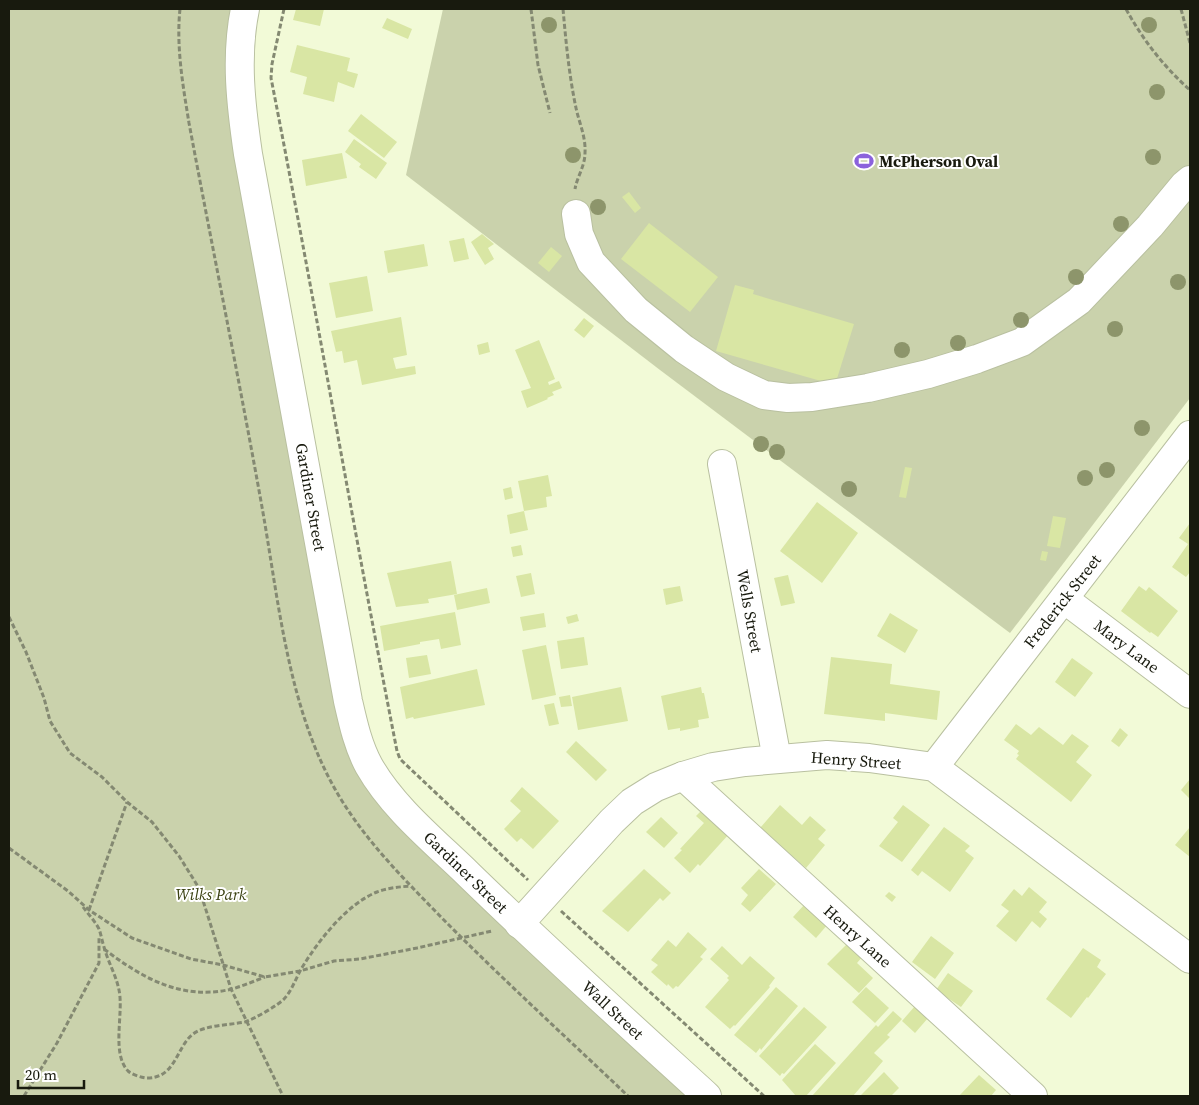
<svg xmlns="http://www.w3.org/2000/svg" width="1199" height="1105" font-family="'Source Serif 4',serif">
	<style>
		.green { fill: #cad2ac }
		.building { fill: #d9e6a4 }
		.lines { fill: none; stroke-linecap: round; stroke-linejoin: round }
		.minor-casing { stroke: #b9c0a0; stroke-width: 30 }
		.path { stroke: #848972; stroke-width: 3; stroke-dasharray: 5 2.5; stroke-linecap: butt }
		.minor { stroke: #fff; stroke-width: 28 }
		.tree { fill: #8d956b }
		.labels { text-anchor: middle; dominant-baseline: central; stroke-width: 4; stroke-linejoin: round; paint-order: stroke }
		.poi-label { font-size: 16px; font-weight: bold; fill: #181a0e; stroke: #fff; text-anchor: start }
		.street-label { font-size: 16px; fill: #181a0e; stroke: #fff }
		.park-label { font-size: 16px; font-style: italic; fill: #3b4212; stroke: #fff }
	</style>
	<rect width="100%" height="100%" fill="#f2fad7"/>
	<g class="green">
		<path d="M9,9H245L240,59L368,765L707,1096H9Z"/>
		<path d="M443,9H1190V398L1010,633L660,370L406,175Z"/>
	</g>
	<g class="building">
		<path d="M296,9H324L320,26L293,20Z"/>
		<path d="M387,18L412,29L408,39L382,28Z"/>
		<path d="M297,45L350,58L347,71L358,74L354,88L338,82L334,102L303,94L307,77L290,72Z"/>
		<path d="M361,114L397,142L384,158L348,131Z"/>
		<path d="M354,139L387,163L376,179L359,167L361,164L345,152Z"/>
		<path d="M342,153L347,178L306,186L302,160Z"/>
		<path d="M629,192L641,208L635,213L622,197Z"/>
		<path d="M649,223L718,277L690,312L621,259Z"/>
		<path d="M482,234L494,244L488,248L494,259L485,265L471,242Z"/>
		<path d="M464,238L469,259L454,262L449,241Z"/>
		<path d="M424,244L428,266L388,273L384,251Z"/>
		<path d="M551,247L562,256L549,272L538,263Z"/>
		<path d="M367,276L373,311L336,318L329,283Z"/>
		<path d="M735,285L754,290L753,294L854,324L835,385L716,351Z"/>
		<path d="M401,317L407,355L393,358L396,369L415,366L416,374L362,385L357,360L344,363L342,351L336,352L331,331Z"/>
		<path d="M584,318L594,326L584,338L574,330Z"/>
		<path d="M539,340L555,379L548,382L549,385L559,381L562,388L552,392L554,395L547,398L548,399L527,408L521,391L531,388L515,350Z"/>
		<path d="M488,342L490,352L479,355L477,345Z"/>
		<path d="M905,467L912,468L906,498L899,497Z"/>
		<path d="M548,475L552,496L546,497L547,507L524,511L528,530L510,534L507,515L524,511L518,481Z"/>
		<path d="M511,487L513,498L505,500L503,489Z"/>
		<path d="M817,502L858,533L822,583L780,551Z"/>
		<path d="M1053,516L1066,518L1060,548L1047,546Z"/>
		<path d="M1190,523V572L1186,577L1172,567L1188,544L1179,538Z"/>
		<path d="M521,545L523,555L513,557L511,547Z"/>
		<path d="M1042,551L1048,552L1046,561L1040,560Z"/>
		<path d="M451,561L457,594L428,599L429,603L396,607L387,573Z"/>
		<path d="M531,573L535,594L521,597L516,576Z"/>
		<path d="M788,575L795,603L781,606L774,578Z"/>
		<path d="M680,586L683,601L666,605L663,589Z"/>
		<path d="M1139,586L1146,591L1149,587L1178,611L1158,637L1151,632L1150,633L1121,611Z"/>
		<path d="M487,588L490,603L457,610L454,595Z"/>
		<path d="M455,612L461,645L441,649L439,639L420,642V644L384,651L380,626Z"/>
		<path d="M544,613L546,627L523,631L520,617Z"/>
		<path d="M890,613L918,630L905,653L877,636Z"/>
		<path d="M577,614L579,621L568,624L566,617Z"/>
		<path d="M584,637L588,665L561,669L557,641Z"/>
		<path d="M546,645L556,695L532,700L522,650Z"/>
		<path d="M427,655L431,674L409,678L406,658Z"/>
		<path d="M831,657L892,664L890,684L940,691L937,720L885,713V721L824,714Z"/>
		<path d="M1072,658L1093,673L1075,697L1055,682Z"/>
		<path d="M477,669L485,705L414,719L413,717L406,719L400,687Z"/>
		<path d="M621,687L628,721L578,730L572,697Z"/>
		<path d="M701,687L702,693H704L709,718L698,720L699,727L680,731V728L668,730L661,696Z"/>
		<path d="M570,695L572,706L561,707L559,697Z"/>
		<path d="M554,703L559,724L549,726L544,705Z"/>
		<path d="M1016,724L1031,735L1039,727L1063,745L1072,734L1089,746L1076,762L1092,775L1071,802L1016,759L1019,755L1017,754L1019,751L1004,740Z"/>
		<path d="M1120,728L1128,735L1119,747L1111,741Z"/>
		<path d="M576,741L607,770L596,781L566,752Z"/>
		<path d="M1190,779V799L1181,790Z"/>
		<path d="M522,787L559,821L533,849L521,838L517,842L504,829L521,811L510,801Z"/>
		<path d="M780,805L802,825L810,816L826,830L818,839L825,845L806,868L760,828Z"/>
		<path d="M903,805L930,825L902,862L879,846L898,822L893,818Z"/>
		<path d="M702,810L729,834L700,866L698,864L690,873L674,858L682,850L680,849L704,823L696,816Z"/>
		<path d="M661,817L678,833L664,848L646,832Z"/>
		<path d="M944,827L970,846L965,851L974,858L950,892L922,871L918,876L911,870Z"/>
		<path d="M1190,827V857L1175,845Z"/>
		<path d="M644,869L671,893L663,901L660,898L628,932L602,911Z"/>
		<path d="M759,869L776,884L750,912L741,904L748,895L741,888Z"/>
		<path d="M1029,887L1047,902L1039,912L1047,919L1040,928L1032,921L1016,942L996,926L1009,911L1001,905L1014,889L1022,896Z"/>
		<path d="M889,892L896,897L892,902L885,896Z"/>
		<path d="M805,904L828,924L816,938L793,917Z"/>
		<path d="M688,932L707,949L700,957L703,959L678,987L676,986L673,989L668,984L667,986L651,972L658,965L651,960L668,940L676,947Z"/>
		<path d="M931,936L954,953L935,979L912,962Z"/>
		<path d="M848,943L863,956L857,963L873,978L859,993L827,964Z"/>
		<path d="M722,946L742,965L750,956L775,978L769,986L770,987L735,1026L734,1025L730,1029L705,1007L729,980L727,978L729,976L710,959Z"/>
		<path d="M1083,948L1101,960L1097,967L1106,974L1088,998L1087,997L1071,1018L1046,999Z"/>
		<path d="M948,973L973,991L961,1007L936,990Z"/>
		<path d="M776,987L798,1006L761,1050L760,1048L756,1053L734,1035Z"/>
		<path d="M866,987L889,1008L875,1023L852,1002Z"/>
		<path d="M915,1006L928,1018L915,1033L902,1021Z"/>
		<path d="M804,1007L827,1027L784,1074L782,1073L780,1076L759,1056Z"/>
		<path d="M893,1011L902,1019L887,1035L890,1037L874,1053L883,1061L853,1096H812L876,1025L878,1027Z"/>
		<path d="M815,1044L836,1063L806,1096H796L782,1080Z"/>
		<path d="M884,1072L899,1088L891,1096H860Z"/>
		<path d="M979,1075L996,1090L991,1096H959Z"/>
	</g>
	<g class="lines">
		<g class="minor-casing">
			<g id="minor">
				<path d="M245,9C235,57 241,106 248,154L348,701C353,723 358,746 369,766C393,808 434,841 468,874C546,950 627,1023 707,1096"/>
				<path d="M576,214L579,234L591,262L636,310L684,349L726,377L764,395L788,398L812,397L868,388L928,374L977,359L1022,342L1079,301L1150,226L1184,185L1190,180"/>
				<path d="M722,464L777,759"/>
				<path d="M1064,599L1190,694"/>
				<path d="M934,767L1190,435"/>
				<path d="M683,776L1033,1096"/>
				<path d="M519,924L612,821L632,802L656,787L683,776L713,767L745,762L827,755L869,758L934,767L1190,959"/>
			</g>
		</g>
		<g class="path">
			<path d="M180,9C176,47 183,86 189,123C213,251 239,379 262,507C279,602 288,711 339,796C366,841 403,878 439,915C500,977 565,1036 628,1096"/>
			<path d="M284,9L272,64L271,78C315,302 353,527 397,751L400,759L528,880"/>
			<path d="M531,9L538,65L550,113"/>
			<path d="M563,9C566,42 569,75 576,108C579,122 586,137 585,153C585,166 577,177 575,189"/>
			<path d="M1126,9C1143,40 1164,67 1190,90"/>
			<path d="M1181,9L1190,43"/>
			<path d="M9,617L26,652L44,698L50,721L70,753L102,777L127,802L152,822L179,856L199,888L231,989L283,1096"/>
			<path d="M9,848L68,891L89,910L132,938L191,959L223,965L265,977L300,971L334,961L360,959L417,948L492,931"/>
			<path d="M83,907C88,914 95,921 99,929C101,934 102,941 104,947C108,962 116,975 119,990C124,1013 111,1053 128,1071C133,1075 140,1077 146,1078C176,1079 176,1047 193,1034C205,1025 230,1025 245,1022C254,1019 277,1006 284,999C293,989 296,977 303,966C319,940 347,904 377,892C387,888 399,887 410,886"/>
			<path d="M89,910L127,802"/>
			<path d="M561,911L764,1096"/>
			<path d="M104,949C142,978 182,1001 232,989C243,986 254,981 265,977"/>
			<path d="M24,1096L57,1043L99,963V936"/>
		</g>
		<use href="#minor" class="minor"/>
	</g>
	<g class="tree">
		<circle cx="549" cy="25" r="8"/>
		<circle cx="1149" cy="25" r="8"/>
		<circle cx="1157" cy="92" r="8"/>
		<circle cx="573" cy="155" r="8"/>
		<circle cx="1153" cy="157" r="8"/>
		<circle cx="598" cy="207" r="8"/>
		<circle cx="1121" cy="224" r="8"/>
		<circle cx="1076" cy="277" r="8"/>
		<circle cx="1178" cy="282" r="8"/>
		<circle cx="1021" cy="320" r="8"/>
		<circle cx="1115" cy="329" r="8"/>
		<circle cx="958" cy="343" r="8"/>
		<circle cx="902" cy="350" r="8"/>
		<circle cx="1142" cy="428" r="8"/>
		<circle cx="761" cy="444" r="8"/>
		<circle cx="777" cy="452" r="8"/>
		<circle cx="1107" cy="470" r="8"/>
		<circle cx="1085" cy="478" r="8"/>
		<circle cx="849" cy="489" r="8"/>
	</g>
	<defs>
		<g id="stadium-bare" transform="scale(1.5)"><path d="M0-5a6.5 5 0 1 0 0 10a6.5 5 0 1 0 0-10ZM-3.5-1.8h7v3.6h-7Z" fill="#8b62dc" stroke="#fff" stroke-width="2.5" paint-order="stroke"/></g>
	</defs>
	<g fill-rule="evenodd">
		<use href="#stadium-bare" x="864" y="161"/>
	</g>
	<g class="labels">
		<g class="poi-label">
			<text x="879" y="161">McPherson Oval</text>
		</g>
		<g class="street-label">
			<text transform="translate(311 497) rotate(80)">Gardiner Street</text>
			<text transform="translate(1062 601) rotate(-52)">Frederick Street</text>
			<text transform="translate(750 611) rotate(80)">Wells Street</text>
			<text transform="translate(1127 646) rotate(37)">Mary Lane</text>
			<text transform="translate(856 760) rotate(4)">Henry Street</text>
			<text transform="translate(466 872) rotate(44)">Gardiner Street</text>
			<text transform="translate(858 936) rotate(42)">Henry Lane</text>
			<text transform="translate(613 1010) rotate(43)">Wall Street</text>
		</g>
		<g class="park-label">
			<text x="211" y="894">Wilks Park</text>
		</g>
	</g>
	<rect width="1199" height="1105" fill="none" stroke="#181a0e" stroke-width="20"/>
	<path d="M18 1080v8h66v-8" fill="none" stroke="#181a0e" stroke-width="2.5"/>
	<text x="25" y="1080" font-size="15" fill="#181a0e" stroke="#ffffff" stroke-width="4" paint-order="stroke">20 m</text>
</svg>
